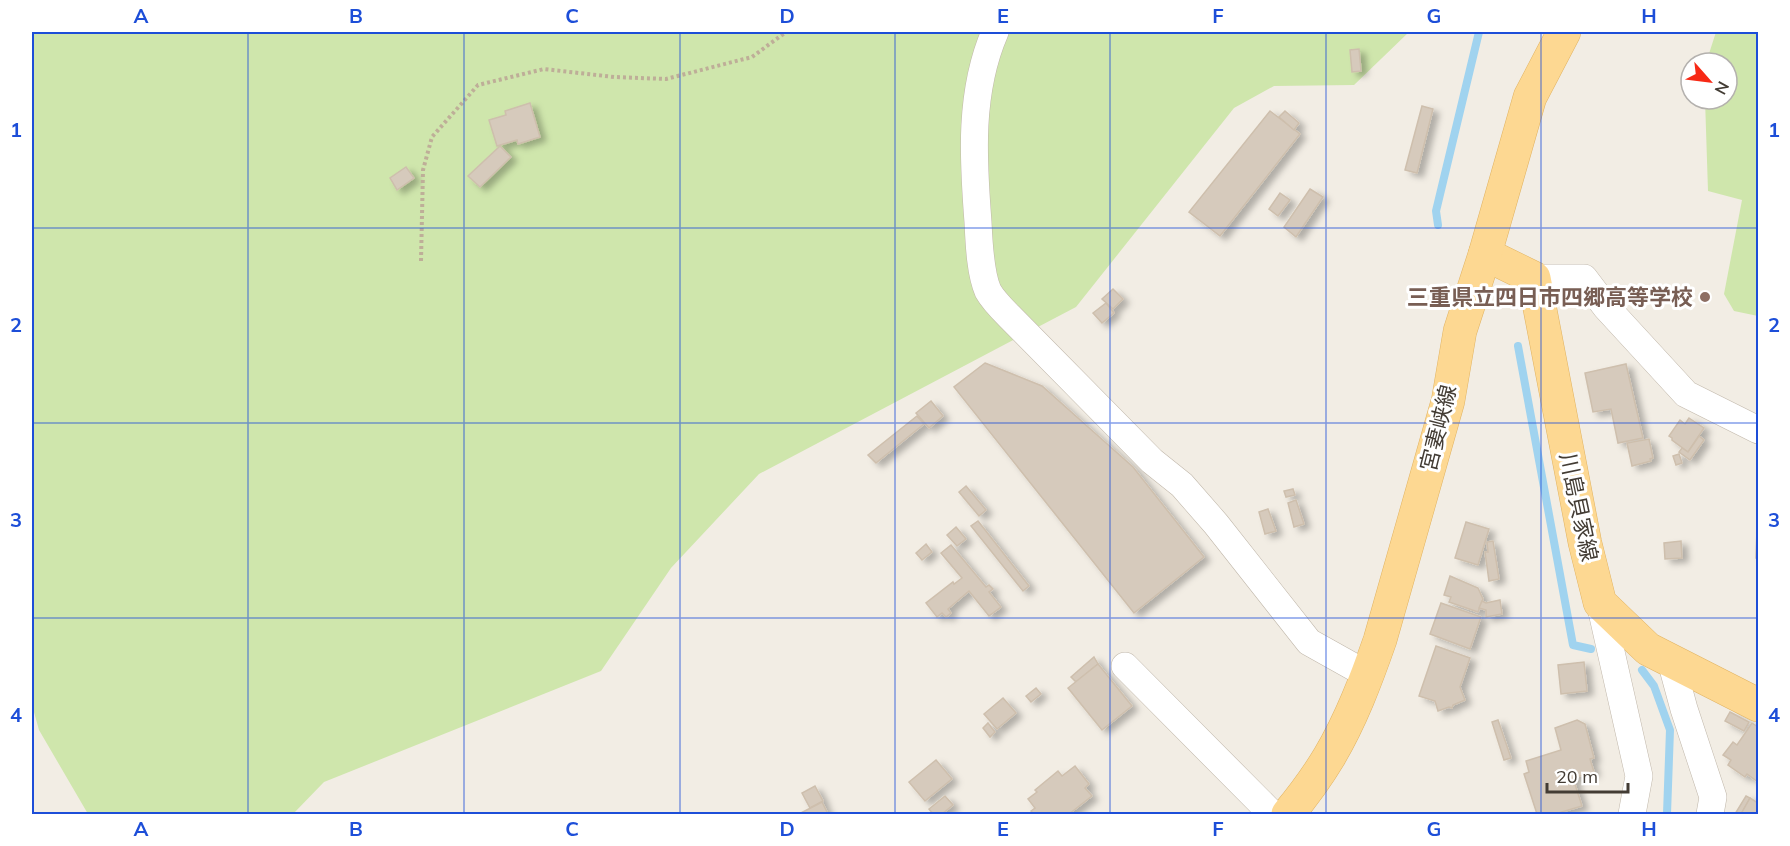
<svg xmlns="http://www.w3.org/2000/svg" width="1790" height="846" font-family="Mulish,'Noto Sans JP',sans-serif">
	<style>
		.green { fill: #cfe6ac }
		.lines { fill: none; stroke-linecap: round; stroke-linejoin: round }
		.stream { stroke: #a0d3ef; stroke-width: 8 }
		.building { fill: #d6cabc; stroke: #cebfad; stroke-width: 1.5; filter: url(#shadow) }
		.minor-casing { stroke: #c0b7aa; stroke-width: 28 }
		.major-casing { stroke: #e1b362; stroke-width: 34 }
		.path { stroke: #beae98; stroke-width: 4; stroke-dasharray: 3 3; stroke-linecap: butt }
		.minor { stroke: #fff; stroke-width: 27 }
		.major { stroke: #fdd892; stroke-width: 33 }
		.grid { fill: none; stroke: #1d4ed8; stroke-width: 1.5; stroke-opacity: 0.55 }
		.education-dot { fill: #8d6e63; stroke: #fff; stroke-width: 2 }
		.labels { text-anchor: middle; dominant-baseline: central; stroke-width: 6; stroke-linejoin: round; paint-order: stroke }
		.education-label { font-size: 22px; font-weight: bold; fill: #785e54; stroke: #fff; text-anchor: end }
		.street-label { font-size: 22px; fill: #433c34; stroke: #fff }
		.neatline { fill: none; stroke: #1d4ed8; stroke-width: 2 }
		.grid-label { font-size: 20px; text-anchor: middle; font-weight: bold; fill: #1d4ed8 }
	</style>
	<defs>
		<filter id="shadow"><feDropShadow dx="6" dy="4" stdDeviation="3" flood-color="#0004"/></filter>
	</defs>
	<rect width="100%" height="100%" fill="#f2ede4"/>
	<g class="green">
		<path d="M32,32H1409L1354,85L1274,86L1234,108L1076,307L759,474L671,568L601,671L324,782L293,814H88L39,730L32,705Z"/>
		<path d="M1716,32H1758V316L1734,311L1724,294L1742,200L1708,191L1705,99H1727V63H1706Z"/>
	</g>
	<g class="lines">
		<g class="stream">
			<path d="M1438,225L1436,211L1479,32"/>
			<path d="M1518,346L1573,645L1591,649"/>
			<path d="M1642,670L1654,686L1670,730L1667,814"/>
		</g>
	</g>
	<g class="building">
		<path d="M1359,49L1361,71L1352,72L1350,50Z"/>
		<path d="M530,103L540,137L518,144L517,140L497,146L489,120L506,115L505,111Z"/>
		<path d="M1422,106L1433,109L1417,173L1405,170Z"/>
		<path d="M1270,111L1300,134L1220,236L1189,212Z"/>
		<path d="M1285,111L1299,123L1294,130L1279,117Z"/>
		<path d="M500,146L511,157L480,187L468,176Z"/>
		<path d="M406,167L414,178L397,190L390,178Z"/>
		<path d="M1310,189L1323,197L1296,237L1284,227Z"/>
		<path d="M1280,193L1290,200L1278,216L1269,209Z"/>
		<path d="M1113,289L1123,299L1113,309L1102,299Z"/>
		<path d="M1106,303L1114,313L1102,323L1093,313Z"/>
		<path d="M985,363L1042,386L1133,467L1204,557L1134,613L954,387Z"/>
		<path d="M1626,364L1643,438L1618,443L1611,409L1593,412L1585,373Z"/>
		<path d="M931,401L943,416L929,428L916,413Z"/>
		<path d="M917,416L924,424L876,463L868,455Z"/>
		<path d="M1689,418L1704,428L1688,452L1672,440V438L1669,436L1680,420L1685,424Z"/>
		<path d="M1699,436L1704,440L1690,460L1679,452L1682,448L1688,452Z"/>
		<path d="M1649,439L1653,458L1650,459L1651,461L1632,466L1627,443Z"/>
		<path d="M1679,454L1682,463L1676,465L1673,456Z"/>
		<path d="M966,486L986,510L979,516L959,492Z"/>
		<path d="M1293,489L1295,495L1286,497L1284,491Z"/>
		<path d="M1296,500L1304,524L1294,527L1288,503Z"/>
		<path d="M1268,509L1276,531L1265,534L1259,512Z"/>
		<path d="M978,521L1029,586L1023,591L971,526Z"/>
		<path d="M1466,522L1489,529L1478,565L1455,558Z"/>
		<path d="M956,527L966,539L957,546L947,535Z"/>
		<path d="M1757,529H1758V558H1756Z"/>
		<path d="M1493,541L1499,579L1489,581L1485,552H1488L1487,542Z"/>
		<path d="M1681,541L1682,558L1665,559L1664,543Z"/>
		<path d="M926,544L932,552L922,560L916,553Z"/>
		<path d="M951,545L986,587L989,585L993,589L989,592L1001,607L989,616L969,591L948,609L951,613L946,617L942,613L937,617L926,603L953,582L954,584L962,578L941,553Z"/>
		<path d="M1450,576L1478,588L1483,599L1478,612L1449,602L1451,597L1444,595Z"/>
		<path d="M1500,600L1502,614L1486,617V610L1479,608L1482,601L1486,603Z"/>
		<path d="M1441,603L1481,617L1470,649L1430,634Z"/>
		<path d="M1436,646L1470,658L1460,687L1465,700L1453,705L1452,708L1449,707L1438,711L1435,701L1419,696Z"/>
		<path d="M1094,657L1098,664L1076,682L1071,677Z"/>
		<path d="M1584,662L1587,691L1561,694L1558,665Z"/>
		<path d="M1098,664L1132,706L1102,730L1068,688Z"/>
		<path d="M1036,688L1041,694L1031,702L1026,696Z"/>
		<path d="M1003,698L1016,713L997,729L984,714Z"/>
		<path d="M1730,712L1749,722L1744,731L1725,721Z"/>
		<path d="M1498,720L1511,758L1504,760L1492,722Z"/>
		<path d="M1577,720L1585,724L1594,758L1590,759L1594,772L1573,778L1582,806L1555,814H1537L1524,774L1529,772L1526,761L1561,750L1555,728Z"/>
		<path d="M988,723L995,732L990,737L983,728Z"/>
		<path d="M1752,723L1758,727V782L1747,774L1745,777L1728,765L1731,760L1723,755L1733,742L1737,745Z"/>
		<path d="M936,760L952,779L925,801L909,782Z"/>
		<path d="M1075,766L1089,784L1085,788L1092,796L1069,814H1034L1031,811L1035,808L1028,799L1037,792L1035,790L1058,771L1062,776Z"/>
		<path d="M815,786L823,801L810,808L802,793Z"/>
		<path d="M945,796L953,805L942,814H933L929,809Z"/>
		<path d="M1746,796L1750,798L1741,814H1735Z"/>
		<path d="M1750,798L1758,803V814H1741Z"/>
		<path d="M822,802L828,814H799Z"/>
	</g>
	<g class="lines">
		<g class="minor-casing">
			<g id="minor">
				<path d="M995,32C969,92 973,158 978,222C979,242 980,273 988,291C993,300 1001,308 1009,316L1152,461L1182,485L1216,524L1309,642L1368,675"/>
				<path d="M1534,278H1584L1606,307L1686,394L1758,430"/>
				<path d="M1600,603L1639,776L1632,814"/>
				<path d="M1671,661L1684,709L1713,797L1710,814"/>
				<path d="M1125,666L1272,814"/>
			</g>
		</g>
		<g class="major-casing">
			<g id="major">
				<path d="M1485,254L1534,278L1585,543L1600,603L1648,649L1758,705"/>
				<path d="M1288,814C1303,796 1317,777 1329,757C1351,720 1366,680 1380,640L1448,401L1460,331L1485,254L1530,97L1564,32"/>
			</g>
		</g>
		<path class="path" d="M421,261L423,170L432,137L478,85L544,69L614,77L666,79L752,57L786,32"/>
		<use href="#minor" class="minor"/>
		<use href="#major" class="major"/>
	</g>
	<path class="grid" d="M248,32V814M464,32V814M680,32V814M895,32V814M1110,32V814M1326,32V814M1541,32V814M32,228H1758M32,423H1758M32,618H1758"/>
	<circle class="education-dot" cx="1705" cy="297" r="6"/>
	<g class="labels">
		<g class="education-label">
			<text x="1693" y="297">三重県立四日市四郷高等学校</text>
		</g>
		<g class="street-label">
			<text transform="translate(1438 428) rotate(-76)">宮妻峡線</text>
			<text transform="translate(1579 507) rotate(78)">川島貝家線</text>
		</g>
	</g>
	<rect width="1790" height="846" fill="none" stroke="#ffffff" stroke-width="66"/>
	<g transform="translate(1709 81) rotate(118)"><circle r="28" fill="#ffffff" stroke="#b4b1ae" stroke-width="1.5"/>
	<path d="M0-4.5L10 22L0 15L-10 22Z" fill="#f72915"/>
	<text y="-9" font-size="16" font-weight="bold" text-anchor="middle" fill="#433c34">N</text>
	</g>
	<path d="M1547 783v9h81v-9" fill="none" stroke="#433c34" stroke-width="3"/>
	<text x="1556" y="783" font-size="18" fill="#433c34" stroke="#ffffff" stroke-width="4.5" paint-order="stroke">20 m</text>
	<rect x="33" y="33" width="1724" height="780" class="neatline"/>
	<g class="grid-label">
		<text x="141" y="23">A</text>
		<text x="356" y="23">B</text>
		<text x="572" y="23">C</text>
		<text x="787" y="23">D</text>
		<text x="1003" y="23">E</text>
		<text x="1218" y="23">F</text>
		<text x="1434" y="23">G</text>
		<text x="1649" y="23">H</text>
		<text x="16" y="137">1</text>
		<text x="1774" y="137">1</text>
		<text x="16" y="332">2</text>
		<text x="1774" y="332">2</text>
		<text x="16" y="527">3</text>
		<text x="1774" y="527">3</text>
		<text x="16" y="722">4</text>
		<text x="1774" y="722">4</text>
		<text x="141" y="836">A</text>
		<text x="356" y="836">B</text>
		<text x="572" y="836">C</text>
		<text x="787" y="836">D</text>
		<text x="1003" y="836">E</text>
		<text x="1218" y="836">F</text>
		<text x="1434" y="836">G</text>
		<text x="1649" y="836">H</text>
	</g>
</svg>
